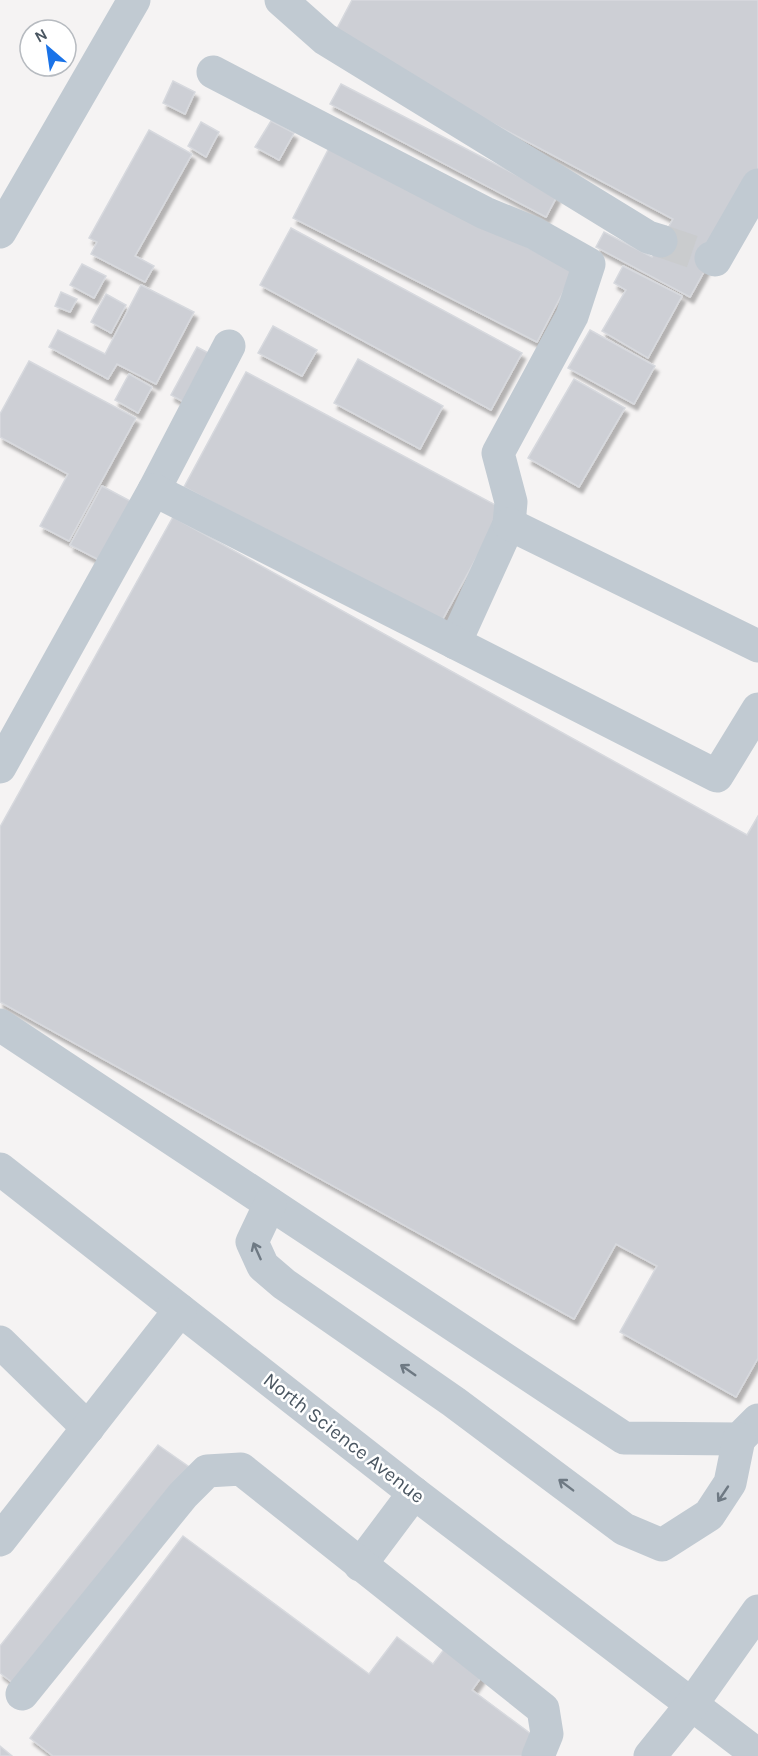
<svg xmlns="http://www.w3.org/2000/svg" width="758" height="1756" font-family="Karla,sans-serif">
	<style>
		.building { fill: #cdcfd5; stroke: #d7d9de; stroke-width: 1.5; filter: url(#shadow) }
		.lines { fill: none; stroke-linecap: round; stroke-linejoin: round }
		.minor-tunnel { stroke: #caccce; stroke-width: 33; stroke-dasharray: 33 16; stroke-linecap: butt }
		.minor { stroke: #c1cad2; stroke-width: 33 }
		.oneway { stroke: #6e7983 }
		.labels { text-anchor: middle; dominant-baseline: central; stroke-width: 5; stroke-linejoin: round; paint-order: stroke }
		.street-label { font-size: 20px; fill: #4a5661; stroke: #fff }
	</style>
	<defs>
		<filter id="shadow"><feDropShadow dx="3.5" dy="6" stdDeviation="1.5" flood-color="#0004"/></filter>
	</defs>
	<rect width="100%" height="100%" fill="#f5f3f3"/>
	<g class="building">
		<path d="M352,0H758V174L690,297L596,247L604,232L652,257L673,219L332,38Z"/>
		<path d="M173,81L195,92L185,114L163,103Z"/>
		<path d="M341,84L557,196L546,217L330,104Z"/>
		<path d="M271,121L294,133L279,160L255,147Z"/>
		<path d="M201,122L219,132L206,157L188,146Z"/>
		<path d="M149,130L192,154L135,256L154,266L145,282L91,254L97,242L89,238Z"/>
		<path d="M330,146L574,271L537,342L293,218Z"/>
		<path d="M291,228L522,353L491,410L260,285Z"/>
		<path d="M82,264L106,276L94,298L70,285Z"/>
		<path d="M623,266L682,296L648,358L602,331L626,290L614,283Z"/>
		<path d="M141,285L194,312L156,384L117,364L108,379L49,347L58,330L105,354Z"/>
		<path d="M61,292L77,299L70,312L55,306Z"/>
		<path d="M106,294L126,305L111,333L91,322Z"/>
		<path d="M273,326L317,350L302,376L258,353Z"/>
		<path d="M590,330L655,366L634,404L568,368Z"/>
		<path d="M197,347L218,358L191,406L171,395Z"/>
		<path d="M358,359L443,406L420,449L334,403Z"/>
		<path d="M29,361L136,418L69,541L40,526L68,474L0,437V414Z"/>
		<path d="M246,372L503,509L440,624L184,487Z"/>
		<path d="M129,374L152,387L138,413L115,400Z"/>
		<path d="M574,379L625,408L579,487L528,458Z"/>
		<path d="M102,486L134,503L103,562L70,545Z"/>
		<path d="M173,517L747,835L758,816V1358L736,1397L620,1332L657,1266L616,1244L574,1319L0,1002V827Z"/>
		<path d="M158,1445L192,1469L22,1690L0,1673V1646Z"/>
		<path d="M183,1536L369,1674L397,1637L433,1664L448,1644L485,1672L472,1690L539,1740L527,1756H53L30,1738Z"/>
		<path d="M0,1746L12,1756H0Z"/>
	</g>
	<g class="lines">
		<path class="minor-tunnel" d="M661,241L711,258"/>
		<g class="minor">
			<path d="M281,0L325,39L648,237L661,241"/>
			<path d="M213,72L485,213L534,233L589,264L572,316L498,453L511,502L509,524L455,643"/>
			<path d="M0,232L134,0"/>
			<path d="M711,258L715,260L758,185"/>
			<path d="M154,490L229,346"/>
			<path d="M509,524L758,646"/>
			<path d="M0,767L154,490L717,776L758,709"/>
			<path d="M0,1025L624,1438L739,1439L758,1420"/>
			<path d="M0,1169L414,1493L758,1755"/>
			<path d="M270,1204L252,1242L263,1266L284,1284L454,1402L624,1529L662,1545L709,1515L730,1483L739,1439"/>
			<path d="M0,1342L88,1428"/>
			<path d="M0,1540L180,1310"/>
			<path d="M360,1565L414,1493"/>
			<path d="M22,1694L183,1495L207,1471L241,1469L543,1709L547,1734L538,1756"/>
			<path d="M650,1756L692,1704L758,1611"/>
		</g>
	</g>
	<defs><path id="oneway-shaft" d="M-6 0H5M1.5-3L5.5 0L1.5 3" fill="none" stroke-width="1.6" stroke-linecap="round" stroke-linejoin="round" transform="scale(1.5)"/></defs>
	<g class="oneway">
		<use href="#oneway-shaft" transform="translate(257 1251) rotate(-114)"/>
		<use href="#oneway-shaft" transform="translate(408 1370) rotate(-145)"/>
		<use href="#oneway-shaft" transform="translate(566 1485) rotate(-143)"/>
		<use href="#oneway-shaft" transform="translate(723 1494) rotate(124)"/>
	</g>
	<g class="labels">
		<g class="street-label">
			<text transform="translate(344 1438) rotate(38)">North Science Avenue</text>
		</g>
	</g>
	<g transform="translate(48 48) rotate(331)"><circle r="28" fill="#ffffff" stroke="#b7bbc0" stroke-width="1.5"/>
	<path d="M0-4.5L10 22L0 15L-10 22Z" fill="#1a73e8"/>
	<text y="-9" font-size="16" font-weight="bold" text-anchor="middle" fill="#4a5661">N</text>
	</g>
</svg>
